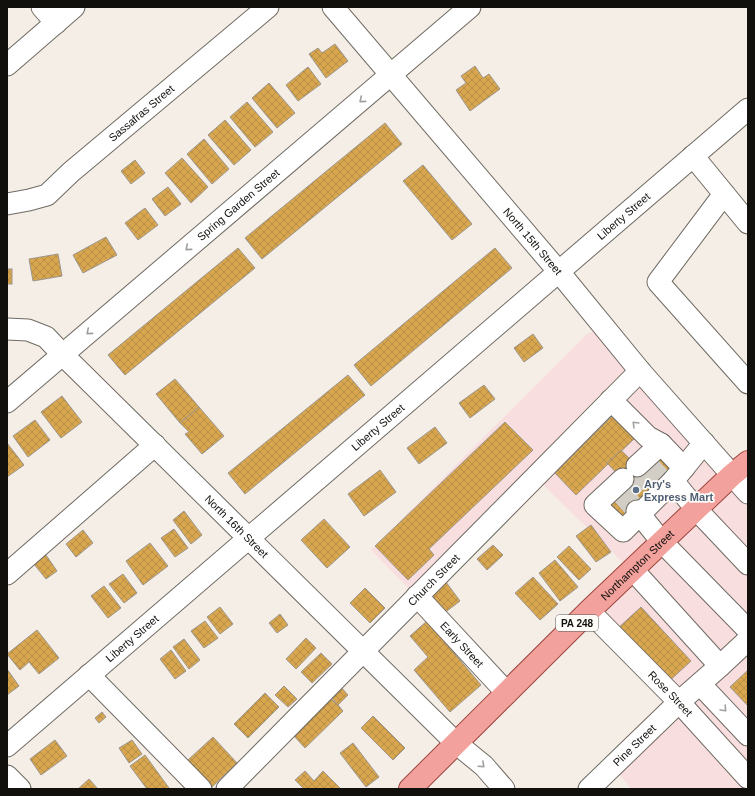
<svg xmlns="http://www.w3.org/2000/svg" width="755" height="796" font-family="Helvetica,sans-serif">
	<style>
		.commercial { fill: #f9dedf }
		.building { fill: url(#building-cross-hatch); stroke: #9b968e }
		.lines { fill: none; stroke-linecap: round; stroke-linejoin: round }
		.minor-tunnel { stroke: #d2cdc5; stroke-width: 21; stroke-dasharray: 21 10; stroke-linecap: butt }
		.minor-casing { stroke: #6f6a63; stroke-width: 23 }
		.major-casing { stroke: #9e463f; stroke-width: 24 }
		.minor { stroke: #fff; stroke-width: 21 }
		.major { stroke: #f2a19c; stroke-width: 22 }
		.oneway { stroke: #a09f9e }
		.service-dot { fill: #5c6f8a; stroke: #fefcf9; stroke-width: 1.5 }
		.labels { text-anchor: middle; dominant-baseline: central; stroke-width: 3.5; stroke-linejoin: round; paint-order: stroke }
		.shield { fill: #fefcf9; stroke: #595754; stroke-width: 1 }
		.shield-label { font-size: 10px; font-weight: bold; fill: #12100d }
		.street-label { font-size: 11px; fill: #12100d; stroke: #fefcf9 }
		.service-label { font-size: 11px; font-weight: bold; fill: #4e5e75; stroke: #fefcf9; text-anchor: start }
	</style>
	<defs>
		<pattern id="building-cross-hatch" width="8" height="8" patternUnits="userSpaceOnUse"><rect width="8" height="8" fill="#d9a650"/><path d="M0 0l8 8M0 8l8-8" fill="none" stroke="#b98e45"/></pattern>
	</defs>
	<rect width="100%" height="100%" fill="#f4eee6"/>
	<path class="commercial" d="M601,328L748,485V789H631L611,764L674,707L594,624L631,570L540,482L418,598L371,550L587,334Z"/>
	<g class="building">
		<path d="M335,44L348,61L326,78L309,54L318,48L322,53Z"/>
		<path d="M475,66L483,78L489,74L500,89L470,111L456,90L466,83L461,76Z"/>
		<path d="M308,67L321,84L298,101L286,85Z"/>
		<path d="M269,83L295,113L277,128L252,98Z"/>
		<path d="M247,102L273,132L255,147L230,117Z"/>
		<path d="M225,120L251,150L234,165L208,135Z"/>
		<path d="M385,123L402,144L262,259L245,238Z"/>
		<path d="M204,139L229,169L212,184L187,154Z"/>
		<path d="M182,158L208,187L191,203L165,173Z"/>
		<path d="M135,160L145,173L131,184L121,171Z"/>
		<path d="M423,165L472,224L452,240L403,181Z"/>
		<path d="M168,187L181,204L165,216L152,199Z"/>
		<path d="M145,208L158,225L138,240L125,223Z"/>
		<path d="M106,237L117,255L83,273L73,255Z"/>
		<path d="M238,248L255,268L125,375L108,355Z"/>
		<path d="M495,248L512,268L371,386L354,365Z"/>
		<path d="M58,254L62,276L33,281L29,259Z"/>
		<rect x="7" y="269" width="5" height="15"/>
		<path d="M533,334L543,348L524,362L514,348Z"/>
		<path d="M348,375L365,395L245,494L228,473Z"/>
		<path d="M175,379L199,407L180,423L156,394Z"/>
		<path d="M484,385L495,399L470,418L459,403Z"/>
		<path d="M62,396L82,422L61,438L41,412Z"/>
		<path d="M199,407L224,436L202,454L185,434L189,432L180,423Z"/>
		<path d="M617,411L639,434L576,495L555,473Z"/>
		<path d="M35,420L50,440L28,457L13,436Z"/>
		<path d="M505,422L533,450L429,549L434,555L408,580L375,546Z"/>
		<path d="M435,427L447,443L419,464L407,448Z"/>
		<path d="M7,443L24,465L7,477Z"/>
		<path d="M621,450L644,473L660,458L675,472L626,523L609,507L630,487L607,463Z"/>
		<path d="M380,470L396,492L364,516L348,494Z"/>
		<path d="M184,511L202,535L191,544L173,520Z"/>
		<path d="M324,519L350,547L327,568L301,540Z"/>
		<path d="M591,525L611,552L596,562L576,536Z"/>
		<path d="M174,529L188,548L175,557L161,538Z"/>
		<path d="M83,530L93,543L76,557L66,544Z"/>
		<path d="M150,543L168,566L143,585L126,561Z"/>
		<path d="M493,545L503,555L487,570L477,559Z"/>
		<path d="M569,546L591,569L579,580L557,557Z"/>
		<path d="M46,555L57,571L46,579L34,564Z"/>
		<path d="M555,560L578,587L560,601L539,573Z"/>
		<path d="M123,574L137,593L124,603L109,584Z"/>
		<path d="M533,577L558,604L540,620L515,593Z"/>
		<path d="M446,582L460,601L439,617L425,599Z"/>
		<path d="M104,586L121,608L108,618L91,596Z"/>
		<path d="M365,588L385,608L370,623L350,603Z"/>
		<path d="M220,607L233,624L220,634L207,617Z"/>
		<path d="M641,607L691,661L666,684L616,630Z"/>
		<path d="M280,614L288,625L277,633L269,623Z"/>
		<path d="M205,621L218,638L204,648L191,631Z"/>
		<path d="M427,621L481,685L450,712L414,670L428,657L410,636Z"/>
		<path d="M37,630L59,658L39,674L29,662L20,670L7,654Z"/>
		<path d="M306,638L316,648L296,669L286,659Z"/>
		<path d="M184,639L200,660L189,669L173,647Z"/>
		<path d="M171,650L186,671L175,679L160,659Z"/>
		<path d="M321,653L332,664L312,683L301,672Z"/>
		<path d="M7,669L19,686L7,695Z"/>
		<path d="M748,670V706L730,687Z"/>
		<path d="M284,686L297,699L288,707L275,695Z"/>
		<path d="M340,686L348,695L338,705L330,696Z"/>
		<path d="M265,693L279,707L248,738L234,724Z"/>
		<path d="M331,699L338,705L343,711L305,748L294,736Z"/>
		<path d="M102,712L106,717L99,723L95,718Z"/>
		<path d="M373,716L405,748L393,760L361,728Z"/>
		<path d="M213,737L237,763L212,787L188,760Z"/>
		<path d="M55,740L67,756L41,775L30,759Z"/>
		<path d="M132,740L142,754L129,763L119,748Z"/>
		<path d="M353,743L379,777L366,787L340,753Z"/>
		<path d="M145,755L169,788L168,789H147L130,766Z"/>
		<path d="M305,771L314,781L323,771L341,789H304L295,780Z"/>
		<path d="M89,779L98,789H78Z"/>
	</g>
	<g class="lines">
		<g class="minor-tunnel">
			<path d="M650,467L665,483"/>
			<path d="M630,473L652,496"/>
			<path d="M622,494L637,511"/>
		</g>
		<g class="minor-casing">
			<g id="minor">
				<path d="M42,7L56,23"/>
				<path id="s1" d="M333,7L559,272L640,371L748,493"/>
				<path d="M7,65L74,7"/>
				<path d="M693,156L748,223"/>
				<path d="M724,194L658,282L748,383"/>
				<path id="s2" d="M7,204L29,200L47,195L71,172L268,7"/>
				<path id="s3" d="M7,329L28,330L46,337L63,355L457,744L484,766L504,789"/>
				<path d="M611,400L648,437L661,444"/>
				<path id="s4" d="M7,402L470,7"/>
				<path d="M637,466L661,444L684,468"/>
				<path d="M623,479L595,505L623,531L673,481L704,443"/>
				<path d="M673,481L696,509L748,564"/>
				<path d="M637,511L662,542L748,630"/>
				<path d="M633,570L720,666L748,640"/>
				<path d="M7,574L155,445"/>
				<path id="s5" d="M417,596L507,693"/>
				<path id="s6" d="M589,611L679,702L748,778"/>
				<path d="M89,675L201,789"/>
				<path d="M700,684L748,735"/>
				<path id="s7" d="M7,746L748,109"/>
				<path d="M7,776L20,789"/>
				<path id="s8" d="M227,789L640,371"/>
				<path id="s9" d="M589,789L679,702L720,666"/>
			</g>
		</g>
		<g class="major-casing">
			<g id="major">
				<path id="s10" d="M410,789L589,611L732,475L748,462"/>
			</g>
		</g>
		<use href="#minor" class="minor"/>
		<use href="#major" class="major"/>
	</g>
	<defs><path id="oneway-chevron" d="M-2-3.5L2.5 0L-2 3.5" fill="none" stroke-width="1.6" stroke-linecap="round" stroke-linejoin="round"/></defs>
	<g class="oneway">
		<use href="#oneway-chevron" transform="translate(362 100) rotate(140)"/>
		<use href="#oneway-chevron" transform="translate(188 248) rotate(140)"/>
		<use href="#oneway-chevron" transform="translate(89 332) rotate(140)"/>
		<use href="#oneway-chevron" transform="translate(635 424) rotate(-135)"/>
		<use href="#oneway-chevron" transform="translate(724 709) rotate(47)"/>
		<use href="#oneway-chevron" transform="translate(482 765) rotate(42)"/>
	</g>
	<circle class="service-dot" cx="636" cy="490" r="4"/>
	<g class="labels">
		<rect class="shield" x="556" y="615" width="42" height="16" rx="3"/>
		<g class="shield-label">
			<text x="577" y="623">PA 248</text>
		</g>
		<g class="street-label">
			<text stroke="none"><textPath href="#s2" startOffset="166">Sassafras Street</textPath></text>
			<text stroke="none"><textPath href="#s4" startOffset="304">Spring Garden Street</textPath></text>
			<text stroke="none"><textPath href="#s7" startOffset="813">Liberty Street</textPath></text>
			<text stroke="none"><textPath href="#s1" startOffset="308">North 15th Street</textPath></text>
			<text stroke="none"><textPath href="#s7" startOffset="489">Liberty Street</textPath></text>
			<text stroke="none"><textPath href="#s3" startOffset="309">North 16th Street</textPath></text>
			<text stroke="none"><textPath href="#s10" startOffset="319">Northampton Street</textPath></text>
			<text stroke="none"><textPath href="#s8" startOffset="294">Church Street</textPath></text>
			<text stroke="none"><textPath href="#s7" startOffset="165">Liberty Street</textPath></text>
			<text stroke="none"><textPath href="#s5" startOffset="66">Early Street</textPath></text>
			<text stroke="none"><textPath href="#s6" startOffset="116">Rose Street</textPath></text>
			<text stroke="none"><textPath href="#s9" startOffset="63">Pine Street</textPath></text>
		</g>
		<g class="service-label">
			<text x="644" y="484">Ary's<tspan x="644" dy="13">Express Mart</tspan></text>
		</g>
	</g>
	<rect width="755" height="796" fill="none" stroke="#12100d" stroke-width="16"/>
</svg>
